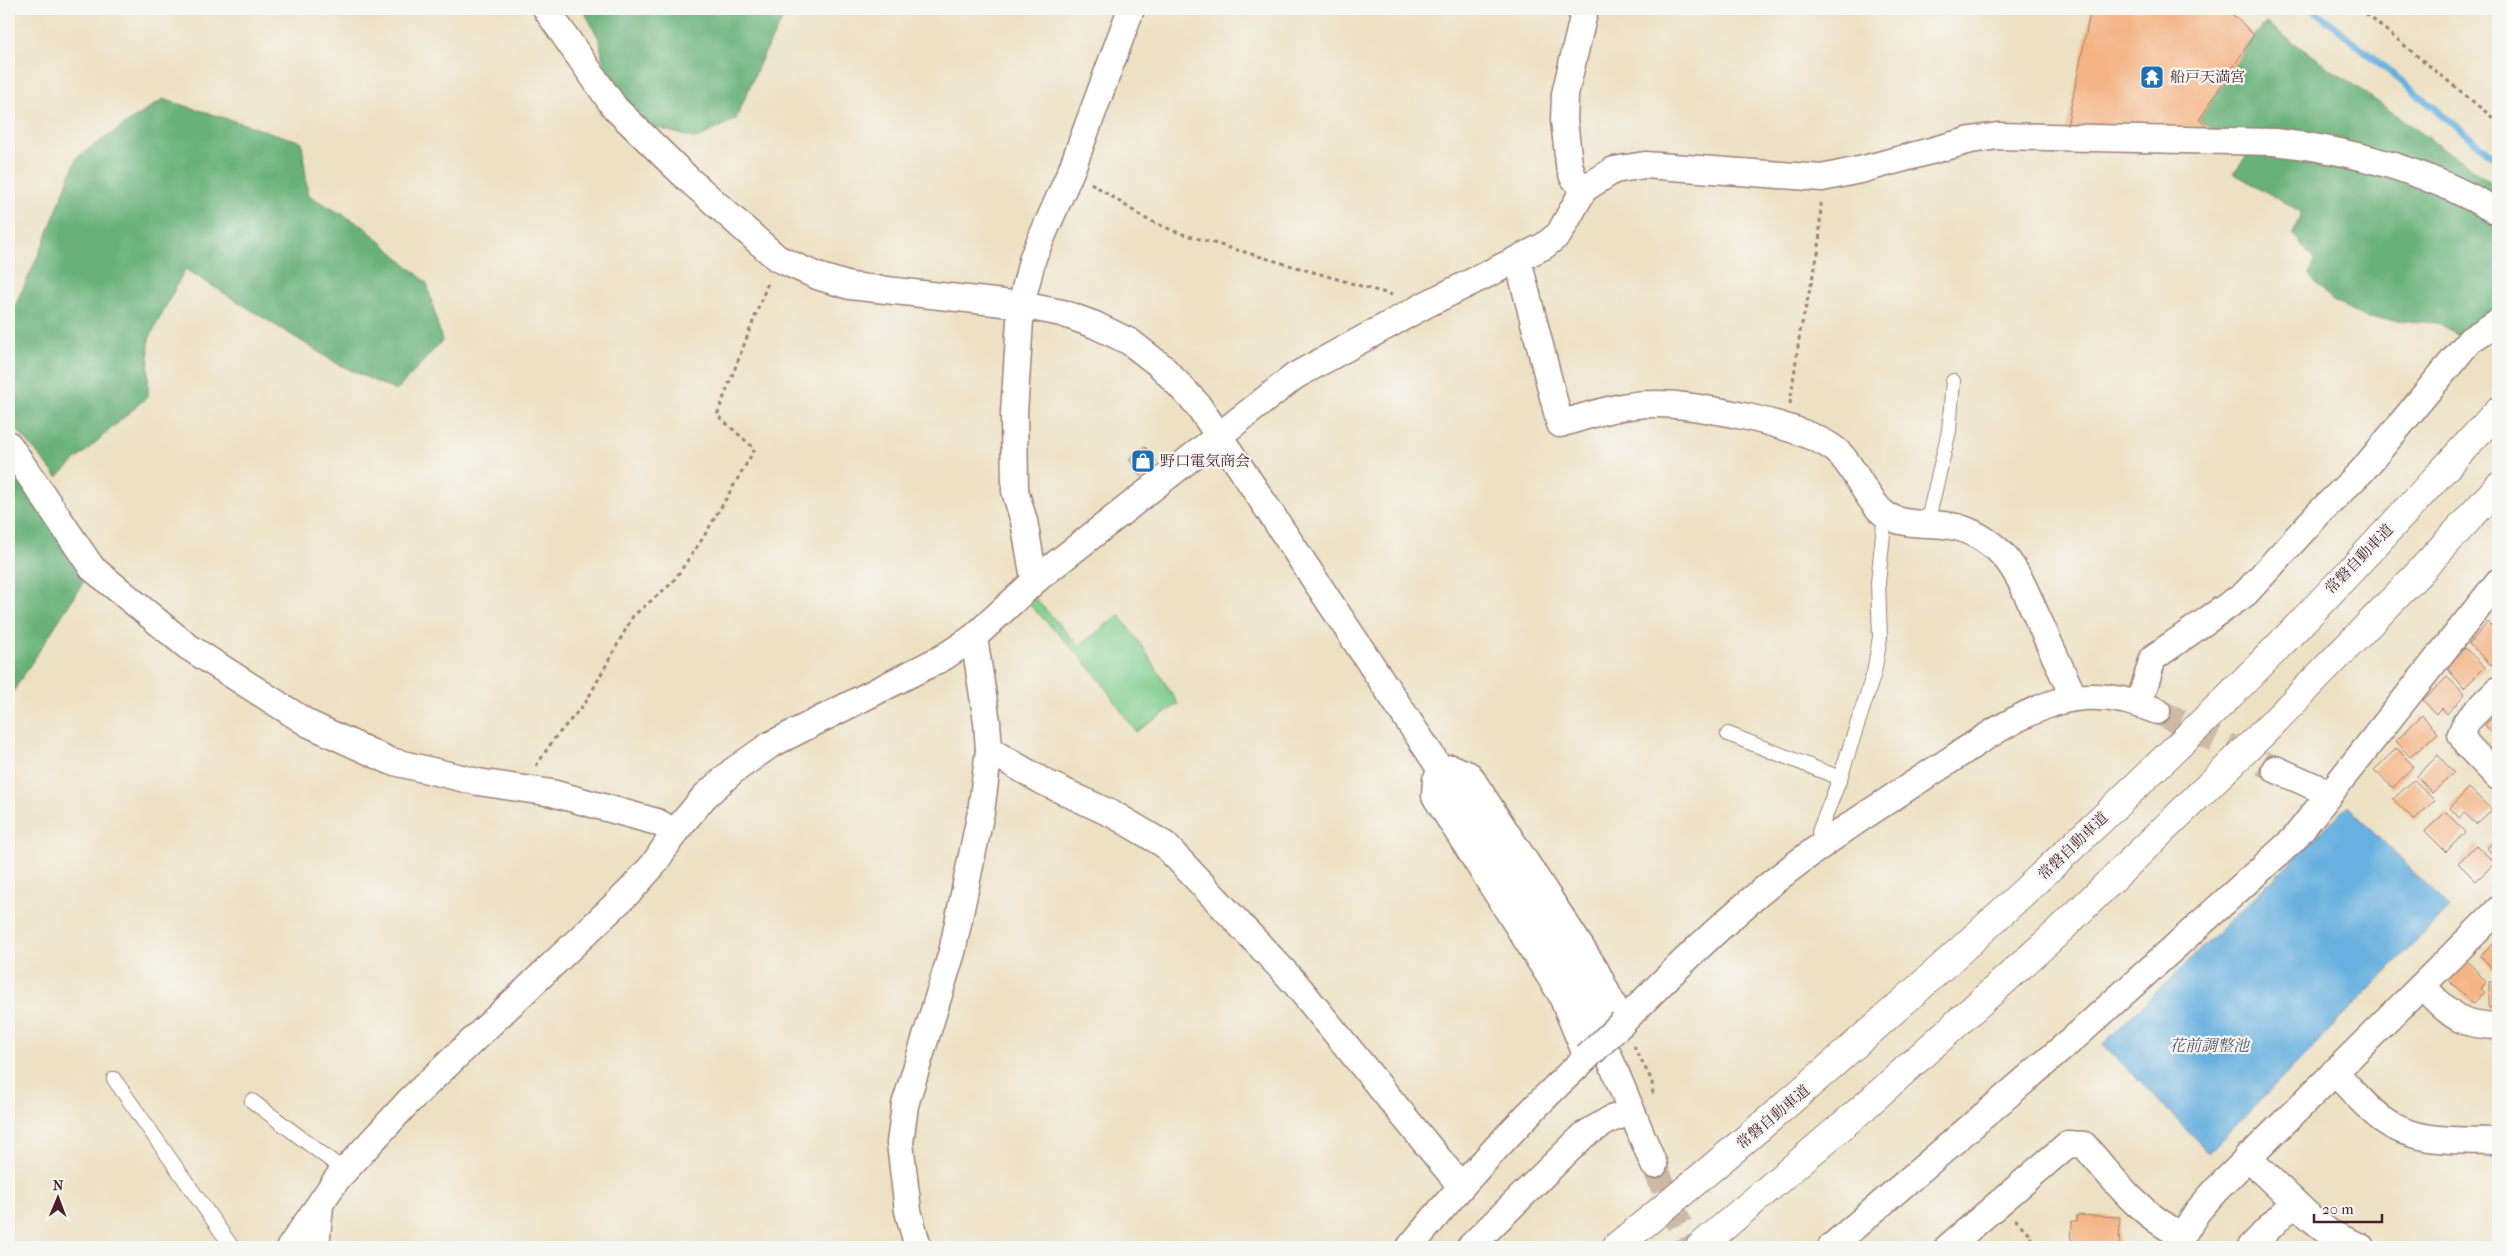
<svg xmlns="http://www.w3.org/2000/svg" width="2507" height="1256" font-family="'IM FELL French Canon','Noto Serif JP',serif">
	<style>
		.green { fill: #80ce8c; stroke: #65765c }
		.forest { fill: #68b178; stroke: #596852 }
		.water { fill: #68b0df; stroke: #596885 }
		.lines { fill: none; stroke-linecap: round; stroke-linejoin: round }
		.stream { stroke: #68b0df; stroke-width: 7 }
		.building { fill: #f4b382 }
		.minor-tunnel { stroke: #ccbaa5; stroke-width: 26; stroke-dasharray: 26 13; stroke-linecap: butt }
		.service-casing { stroke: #9c8077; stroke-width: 16 }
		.minor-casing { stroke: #9c8077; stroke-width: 29 }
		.motorway-casing { stroke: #9c8077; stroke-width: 30 }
		.path { stroke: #9c8077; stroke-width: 3; stroke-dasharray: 4 4; stroke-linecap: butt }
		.service { stroke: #fff; stroke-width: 14 }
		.minor { stroke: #fff; stroke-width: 26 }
		.motorway { stroke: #fff; stroke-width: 28 }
		.minor-bridge-casing { stroke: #9c8077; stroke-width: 29; stroke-linecap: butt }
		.minor-bridge { stroke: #fff; stroke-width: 26 }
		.labels { text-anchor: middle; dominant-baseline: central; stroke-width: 4.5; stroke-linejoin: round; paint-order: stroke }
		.poi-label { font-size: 15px; fill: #4a1f2b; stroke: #f6f6f2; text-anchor: start }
		.street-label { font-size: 15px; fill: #4a1f2b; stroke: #f6f6f2 }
		.water-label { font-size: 16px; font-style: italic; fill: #54526a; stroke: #f6f6f2 }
	</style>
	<rect width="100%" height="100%" fill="#f6f6f2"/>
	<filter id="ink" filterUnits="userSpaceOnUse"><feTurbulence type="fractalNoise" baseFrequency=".02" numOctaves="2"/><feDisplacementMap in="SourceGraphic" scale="10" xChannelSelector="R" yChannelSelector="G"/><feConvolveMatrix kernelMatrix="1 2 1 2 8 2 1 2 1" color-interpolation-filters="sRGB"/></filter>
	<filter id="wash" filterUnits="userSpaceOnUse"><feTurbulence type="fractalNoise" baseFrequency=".0096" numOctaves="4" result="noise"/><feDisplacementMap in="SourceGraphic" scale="20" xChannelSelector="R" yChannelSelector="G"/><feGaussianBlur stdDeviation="1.12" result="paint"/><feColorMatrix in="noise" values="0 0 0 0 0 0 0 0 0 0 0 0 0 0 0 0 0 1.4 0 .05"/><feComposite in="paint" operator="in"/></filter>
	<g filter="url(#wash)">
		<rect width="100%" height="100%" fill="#ede1c3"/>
		<path class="green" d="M1029,592L1079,646L1119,615L1144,649L1178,704L1136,732L1100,680L1078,654L1023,598Z"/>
		<g class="forest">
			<path d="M583,9H788L762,58L736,119L696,139L641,123L606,89L600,41Z"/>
			<path d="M2266,23L2498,187V311L2459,335L2438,323L2367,318L2333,301L2309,275L2314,260L2293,234L2301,212L2233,173L2252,149L2218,135L2199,120L2254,35Z"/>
			<path d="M163,99L302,142L308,195L363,226L427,283L442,341L396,391L338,364L185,269L149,339L148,396L57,477L9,420V319L43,245L77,157Z"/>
			<path d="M11,467L86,578L9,698V477Z"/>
		</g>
		<path class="water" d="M2348,806L2449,908L2209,1153L2103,1044Z"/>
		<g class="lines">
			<path class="stream" d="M2313,9L2498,160"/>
		</g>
		<g id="blocks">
			<g class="building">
				<path d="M2091,9H2227L2254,35L2199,120L2218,135L2066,131Z"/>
				<path d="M1145,447L1157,462L1140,476L1129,459Z"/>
				<path d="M2488,622L2498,632V659L2491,665L2469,644Z"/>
				<path d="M2465,648L2485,667L2464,688L2447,668Z"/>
				<path d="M2447,677L2465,694L2447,714L2442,708L2436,714L2423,700Z"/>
				<path d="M2498,712V739L2485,725Z"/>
				<path d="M2422,715L2438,733L2410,757L2396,741Z"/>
				<path d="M2397,748L2413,766L2393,788L2374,770Z"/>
				<path d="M2438,755L2454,773L2432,793L2417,776Z"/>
				<path d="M2414,780L2435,800L2414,820L2393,799Z"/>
				<path d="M2469,788L2492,810L2476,824L2464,813L2459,818L2450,808Z"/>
				<path d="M2446,812L2465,832L2446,852L2425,831Z"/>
				<path d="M2498,837V861L2487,848Z"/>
				<path d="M2476,845L2495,863L2476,881L2458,863Z"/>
				<path d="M2498,939V975L2481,956Z"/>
				<path d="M2467,960L2486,982L2481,989L2485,992L2473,1004L2448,979Z"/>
				<rect x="2489" y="982" width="9" height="26"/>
				<path d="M2077,1215L2120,1217L2119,1247H2071L2072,1221H2077Z"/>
			</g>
		</g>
	</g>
	<g filter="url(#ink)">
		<use href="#blocks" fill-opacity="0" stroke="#9c8077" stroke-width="1"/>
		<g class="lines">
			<g class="minor-tunnel">
				<path d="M2157,711L2275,769"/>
				<path d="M1654,1165L1689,1247"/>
			</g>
			<g class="service-casing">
				<g id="service">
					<path d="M1927,524L1949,431L1953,381"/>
					<path d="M1728,734L1840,778"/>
					<path d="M1826,843L1819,832L1840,778L1874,673L1880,637L1878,583L1885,514"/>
					<path d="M114,1079L232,1247"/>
					<path d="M252,1101L345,1171"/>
				</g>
			</g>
			<g class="minor-casing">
				<g id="minor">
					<path d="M546,9L615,108L687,178L777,258L817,276L850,286L1021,305L1062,313L1095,325L1130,342L1161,366L1197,404L1238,464L1526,898L1558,950L1591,1013L1654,1165"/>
					<path d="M1584,189L1573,177L1569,164L1564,120L1565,94L1585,9"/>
					<path d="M1518,260L1560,424C1590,415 1621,404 1653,404C1693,403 1812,425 1840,454C1855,469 1869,504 1886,515C1909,529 1939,520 1963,529C1978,534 1994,545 2004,556C2020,575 2028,597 2038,619C2050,645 2062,672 2074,698"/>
					<path d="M9,445L92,568L187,646L309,724L390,761L478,782L552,793L657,822L675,832"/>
					<path d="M1038,578L1033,573L1024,521L1015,491L1014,413L1021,305L1033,257L1071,171L1131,9"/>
					<path d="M2498,690L2466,722L2461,734L2467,745L2498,777"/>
					<path d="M2139,704L2153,658L2246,593L2319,513L2362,471L2470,340L2498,322"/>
					<path d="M989,750L1044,782L1118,817L1165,845L1295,983L1460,1185"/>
					<path d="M2275,769L2329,793"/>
					<path d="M2422,986C2451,1014 2456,1025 2498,1026"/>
					<path d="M2334,1072C2350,1087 2365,1107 2383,1120C2416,1144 2460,1140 2498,1141"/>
					<path d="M2247,1157L2312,1219L2330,1233L2361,1247"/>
					<path d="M290,1247L337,1179L409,1101L630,891L654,864L675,832L704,797L733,771L770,745L944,657L974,637L1038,578L1295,376L1425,305L1544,246L1559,234L1584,189L1614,170L1645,165L1822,178L1864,169L1971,140L1998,136L2274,142C2353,150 2430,172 2498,212"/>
					<path d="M316,1247L320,1205"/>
					<path d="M918,1247L908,1211L900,1143L905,1105L952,952L981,812L989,750L987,722L974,637"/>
					<path d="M1410,1247C1465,1180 1523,1116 1587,1057L1561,994L1435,796L1436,780L1452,768L1469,775L1595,969L1622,1023C1665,979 1709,935 1756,896C1813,848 1876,808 1938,768C1975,744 2015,715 2057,702C2090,692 2126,698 2157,711"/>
					<path d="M1470,1247L1584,1135L1611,1119L1631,1112"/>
					<path d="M1831,1247L2074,1038L2293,840L2498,582"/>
					<path d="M1948,1247L2068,1144L2084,1145C2116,1182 2137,1212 2181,1235"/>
					<path d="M2175,1247L2197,1212L2216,1190L2498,910"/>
					<path d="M2251,1247L2294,1202"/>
				</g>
			</g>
			<g class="motorway-casing">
				<g id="motorway">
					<path d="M1616,1247C1827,1076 2027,894 2221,704C2317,610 2407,509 2498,411"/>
					<path d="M1700,1247L1863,1108L2055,935L2264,732L2417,575L2498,487"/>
				</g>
			</g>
			<g class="path">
				<path d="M2360,9L2498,122"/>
				<path d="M1091,183L1146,219L1179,233L1392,295"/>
				<path d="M1790,404L1800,332L1819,249L1821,201"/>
				<path d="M536,766L554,739L586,702L633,616L672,583L703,538L755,449L717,415L769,280"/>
				<path d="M1634,1046L1652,1081L1653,1097"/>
				<path d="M2015,1219L2031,1236L2030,1247"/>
			</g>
			<use href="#service" class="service"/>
			<use href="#minor" class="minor"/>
			<use href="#motorway" class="motorway"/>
			<g class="minor-bridge-casing">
				<path id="minor-bridge" d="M1587,1057L1622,1023"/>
			</g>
			<use href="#minor-bridge" class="minor-bridge"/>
		</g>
	</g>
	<defs>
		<g id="temple-square" transform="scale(1.25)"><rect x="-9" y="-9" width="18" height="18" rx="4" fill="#1f6fb2" stroke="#f6f6f2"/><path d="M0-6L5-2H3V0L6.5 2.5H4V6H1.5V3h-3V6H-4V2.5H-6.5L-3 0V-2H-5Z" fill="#fff"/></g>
		<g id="shop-square" transform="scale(1.25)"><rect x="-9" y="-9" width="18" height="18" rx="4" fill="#1f6fb2" stroke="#f6f6f2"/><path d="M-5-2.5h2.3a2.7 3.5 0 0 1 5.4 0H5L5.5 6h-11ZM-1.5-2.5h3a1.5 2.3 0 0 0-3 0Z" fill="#fff"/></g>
	</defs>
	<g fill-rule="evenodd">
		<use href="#temple-square" x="2152" y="77"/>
		<use href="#shop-square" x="1143" y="461"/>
	</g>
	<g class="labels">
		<g class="poi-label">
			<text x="2170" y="77">船戸天満宮</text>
			<text x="1160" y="461">野口電気商会</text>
		</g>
		<g class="street-label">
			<text transform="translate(2359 559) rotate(-46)">常磐自動車道</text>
			<text transform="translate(2073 846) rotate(-44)">常磐自動車道</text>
			<text transform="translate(1773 1117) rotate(-40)">常磐自動車道</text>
		</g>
		<g class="water-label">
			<text x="2209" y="1045">花前調整池</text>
		</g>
	</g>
	<rect width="2507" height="1256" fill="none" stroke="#f6f6f2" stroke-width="30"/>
	<g transform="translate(58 1198) rotate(1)" stroke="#f6f6f2" stroke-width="4" paint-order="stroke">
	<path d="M0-4L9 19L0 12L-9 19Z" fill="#4a1f2b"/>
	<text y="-8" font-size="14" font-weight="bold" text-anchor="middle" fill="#4a1f2b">N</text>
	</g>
	<path d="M2314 1214v8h68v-8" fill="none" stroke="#4a1f2b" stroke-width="2.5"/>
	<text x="2322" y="1214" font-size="15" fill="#4a1f2b" stroke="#f6f6f2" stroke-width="4" paint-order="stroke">20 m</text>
</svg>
